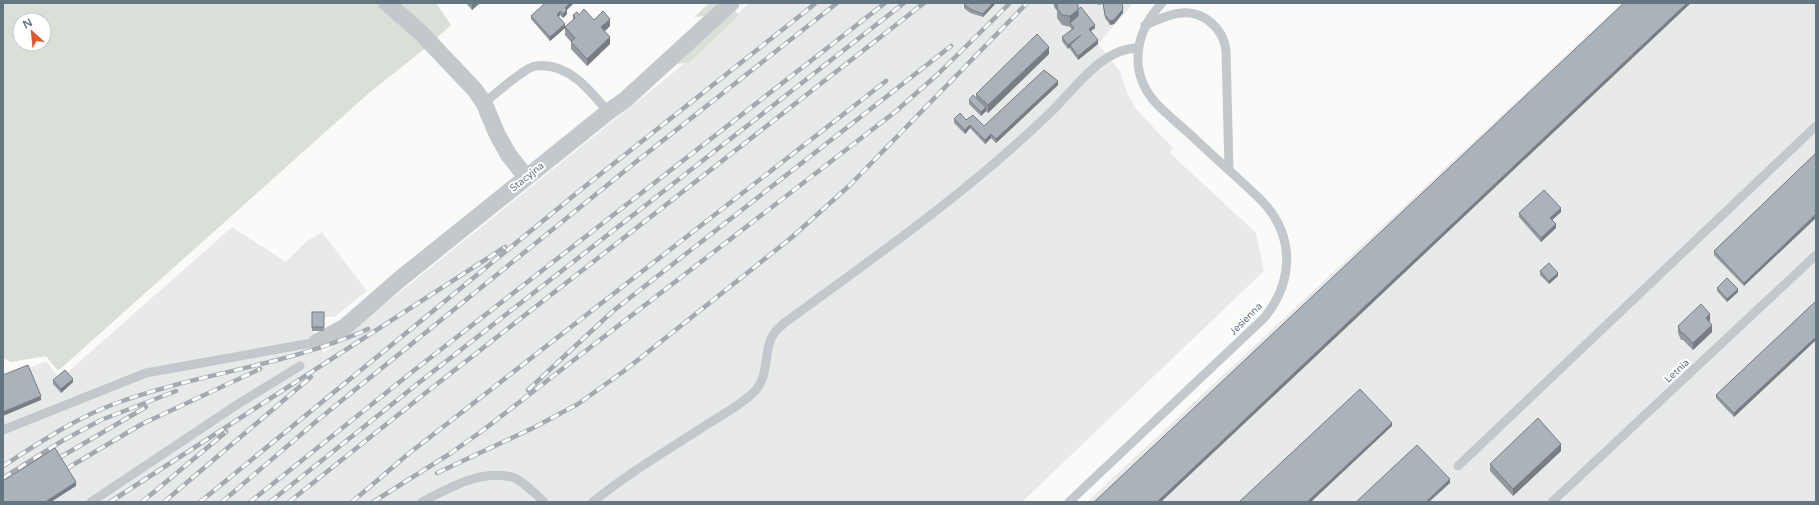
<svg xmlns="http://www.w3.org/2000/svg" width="1819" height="505" font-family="'Varela Round',sans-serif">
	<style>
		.built { fill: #e8e9e9 }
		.green { fill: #dadfd7; fill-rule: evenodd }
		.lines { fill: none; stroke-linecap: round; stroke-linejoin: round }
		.lane { stroke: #c3c8cc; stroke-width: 9 }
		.street { stroke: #c3c8cc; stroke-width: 17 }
		.rail-casing { stroke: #a2aab0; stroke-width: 4.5 }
		.rail { stroke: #fff; stroke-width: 3; stroke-dasharray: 9; stroke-linecap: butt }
		.wall { fill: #929a9f }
		.shaded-wall { fill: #777d82 }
		.building { fill: #aab3b9; stroke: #777d82 }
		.labels { text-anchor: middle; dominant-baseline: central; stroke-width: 4; stroke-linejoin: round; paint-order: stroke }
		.street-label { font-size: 10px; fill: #657683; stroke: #fff }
	</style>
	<rect width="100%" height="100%" fill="#fafaf8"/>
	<g class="built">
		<path d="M749,3H1134L1098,44L1120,71L1127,93L1136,109L1173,148L1170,153L1256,233L1264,271L1022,502H3V379L46,361L60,379L232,227L286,262L307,241L322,232L367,291L334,317H324V331H313L320,348L324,353L679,68Z"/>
		<path d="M1622,3H1816V502H1087Z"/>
	</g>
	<g class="green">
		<path d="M3,3H436L451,25L423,50L369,93L58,371L46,356L11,362L3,358ZM20,20H44V44H20Z"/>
		<path d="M709,3H719L704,16L694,17Z"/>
		<path d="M734,10L739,15L690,62L677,64Z"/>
	</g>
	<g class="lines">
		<g class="lane">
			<path d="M1145,25C1156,21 1168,14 1181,13C1204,11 1223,28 1226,50L1229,170"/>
			<path d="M484,103C494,95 525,67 536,66C568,62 590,90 608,112"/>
			<path d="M3,430L146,373L317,342"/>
			<path d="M1458,466L1816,126"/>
			<path d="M91,502L238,404L300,366"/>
			<path d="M422,502C449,488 481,469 512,477C520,479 538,496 544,502"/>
			<path d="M593,502C628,473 668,450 706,425C722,415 741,405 754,392C771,375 762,349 775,332C777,329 781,327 783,324C876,256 971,190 1053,110C1076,87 1103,48 1138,48"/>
			<path d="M1069,502L1264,318C1295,280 1295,233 1259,198C1238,178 1215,158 1194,138C1181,126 1167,115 1155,102C1128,71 1135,32 1162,3"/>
			<path d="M1552,502L1816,255"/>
		</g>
		<g class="street">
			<path d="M387,3L421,33L475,90L484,103L497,134L508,154L526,177"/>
			<path d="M317,342L345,327L400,279L608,112L625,100L731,3"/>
		</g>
		<g class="rail-casing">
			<g id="rail">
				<path d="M528,390L613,311L951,46"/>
				<path d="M59,458L146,407"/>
				<path d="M3,466C39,443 74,419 114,404C197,373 287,366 368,329"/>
				<path d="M66,469L142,424L260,369"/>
				<path d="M437,473L535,427L578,404L624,371L791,238L849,186L1027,3"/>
				<path d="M3,478L62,441L101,420L176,391"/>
				<path d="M110,502L505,247"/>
				<path d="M142,502L226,432"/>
				<path d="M164,502L311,377"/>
				<path d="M200,502L583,188L816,3"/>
				<path d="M222,502L319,419L637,161L837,3"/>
				<path d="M250,502L412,372L885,3"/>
				<path d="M270,502L421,381L904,3"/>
				<path d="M289,502L428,391L924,3"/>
				<path d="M352,502L407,455L886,81"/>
				<path d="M373,502L451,453L482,431L895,112L938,74L1010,3"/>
			</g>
		</g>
		<use href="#rail" class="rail"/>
	</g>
	<g class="wall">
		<path d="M466,3H480L472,10Z"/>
		<path d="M574,3L567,10V14L563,18L560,15L559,17L565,27L573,20V15H579L610,26L605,31L610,44L587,66L571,49V42L565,35V28L550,41L531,19V16Z"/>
		<path d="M965,3H996L983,17L970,13L964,8V4Z"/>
		<path d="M1054,3L1078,9L1095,28L1091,31L1098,44L1078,60L1070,49V47L1068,49L1062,41V37L1072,30L1070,27L1062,25L1057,18V11L1054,7Z"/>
		<path d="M1097,3H1122L1123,13L1114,24L1110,25L1105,18L1103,4L1098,5Z"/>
		<path d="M1049,54L988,113L986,111L981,116L969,104V100L976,97V94Z"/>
		<path d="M1058,85L996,143L991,138L985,144L970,128L965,134L954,123V119L966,120L984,126Z"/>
		<path d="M1816,153L1744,286L1714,255V251Z"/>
		<path d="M1561,212L1552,220L1556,228L1541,242L1519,217V213Z"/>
		<path d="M1540,271L1558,276L1549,284L1540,275Z"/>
		<path d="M1717,288L1738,292L1727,302L1717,291Z"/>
		<path d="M1816,301V340L1734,417L1716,398V395Z"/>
		<rect x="312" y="312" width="12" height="19"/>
		<path d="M1710,321L1709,322L1712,332L1693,350L1683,340H1681L1678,333V326Z"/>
		<path d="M53,380L73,382L61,393L53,384Z"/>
		<path d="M1561,451L1513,496L1490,471V464Z"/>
	</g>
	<g class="shaded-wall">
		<path d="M472,3H480L472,10Z"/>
		<path d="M570,3H574L565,11V8Z"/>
		<path d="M993,3H996L983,17V14Z"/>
		<path d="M1687,3H1691L1161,502H1157Z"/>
		<path d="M1123,9V13L1114,24L1110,25V21Z"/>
		<path d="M567,10V14L563,18V14Z"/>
		<path d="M1078,10V20L1070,23V27V16Z"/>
		<path d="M560,11V15L557,18V15Z"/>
		<path d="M610,19V26L601,34V27Z"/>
		<path d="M565,24V28L550,41V37Z"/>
		<path d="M1095,25V28L1089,32V29Z"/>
		<path d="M1081,35L1070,45V47L1068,49V45Z"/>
		<path d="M610,37V44L587,66V59Z"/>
		<path d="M1098,40V44L1078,60V56Z"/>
		<path d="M1049,47V54L988,113V105Z"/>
		<path d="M1058,81V85L996,143V139Z"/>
		<path d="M986,107V111L981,116V112Z"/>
		<path d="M970,125V128L965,134V130Z"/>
		<path d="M991,134V138L985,144V140Z"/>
		<path d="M1561,208V212L1550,222V218Z"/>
		<path d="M1816,214V218L1744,286V283Z"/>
		<path d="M1556,224V228L1541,242V238Z"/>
		<path d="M1558,273V276L1549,284V281Z"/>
		<path d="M1738,289V292L1727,302V299Z"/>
		<path d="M1710,314V321L1706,325V318Z"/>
		<path d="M1712,325V332L1693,350V343Z"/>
		<path d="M1816,337V340L1734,417V413Z"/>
		<path d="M73,379V382L61,393V389Z"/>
		<path d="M41,396V400L3,416V412Z"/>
		<path d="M1392,423V426L1311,502H1307Z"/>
		<path d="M1561,444V451L1513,496V489Z"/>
		<path d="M1450,479V483L1429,502H1426Z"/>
		<path d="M76,482V486L51,502H45Z"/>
	</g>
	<g class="building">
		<path d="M545,3H570L565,8L567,10L563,14L560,11L557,15L565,24L550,37L531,16Z"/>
		<path d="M965,3H993L983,14L970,9L964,4Z"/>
		<path d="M1054,3H1057V7Z"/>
		<path d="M1057,3H1078V10L1070,16L1062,15L1057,8Z"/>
		<path d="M1103,3H1122L1123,9L1114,20L1110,21L1105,15Z"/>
		<path d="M1624,3H1687L1157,502H1094Z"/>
		<path d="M1081,7L1095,25L1089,29L1098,40L1078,56L1070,45L1081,35L1068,45L1062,37L1074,28L1070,23L1078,16V9Z"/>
		<path d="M584,9L594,20L603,11L610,19L601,27L610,37L587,59L571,42L575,38L565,27L575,18L573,15L577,12L579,15Z"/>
		<path d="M1037,34L1049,47L988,105L976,94Z"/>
		<path d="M1044,70L1058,81L996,139L991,134L985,140L970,125L965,130L954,119L960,113L966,120L973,115L984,126Z"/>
		<path d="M973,95L986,107L981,112L969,100Z"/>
		<path d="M1816,153V214L1744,283L1714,251Z"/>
		<path d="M1544,190L1561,208L1550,218L1556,224L1541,238L1519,213Z"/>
		<path d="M1549,263L1558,273L1549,281L1540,271Z"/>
		<path d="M1727,278L1738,289L1727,299L1717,288Z"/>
		<path d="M1816,301V337L1734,413L1716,395Z"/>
		<path d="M1701,304L1710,314L1706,318L1712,325L1693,343L1683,333H1681L1678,326Z"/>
		<rect x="312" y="312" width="12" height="15"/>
		<path d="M28,365L41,396L3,412V375Z"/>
		<path d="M65,370L73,379L61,389L53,380Z"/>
		<path d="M1360,389L1392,423L1307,502H1239Z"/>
		<path d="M1538,418L1561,444L1513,489L1490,464Z"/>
		<path d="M1417,445L1450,479L1426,502H1356Z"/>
		<path d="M55,448L76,482L45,502H3V481Z"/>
	</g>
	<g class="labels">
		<g class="street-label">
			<text transform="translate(527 177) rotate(-39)">Stacyjna</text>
			<text transform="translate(1246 319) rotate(-45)">Jesienna</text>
			<text transform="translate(1677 371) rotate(-43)">Letnia</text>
		</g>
	</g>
	<rect width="1819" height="505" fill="none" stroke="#657683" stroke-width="8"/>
	<g transform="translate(32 32) rotate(333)"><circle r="19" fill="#ffffff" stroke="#c1c8cd"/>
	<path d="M0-3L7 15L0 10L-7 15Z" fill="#e4572e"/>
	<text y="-6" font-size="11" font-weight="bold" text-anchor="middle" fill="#657683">N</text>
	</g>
</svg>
